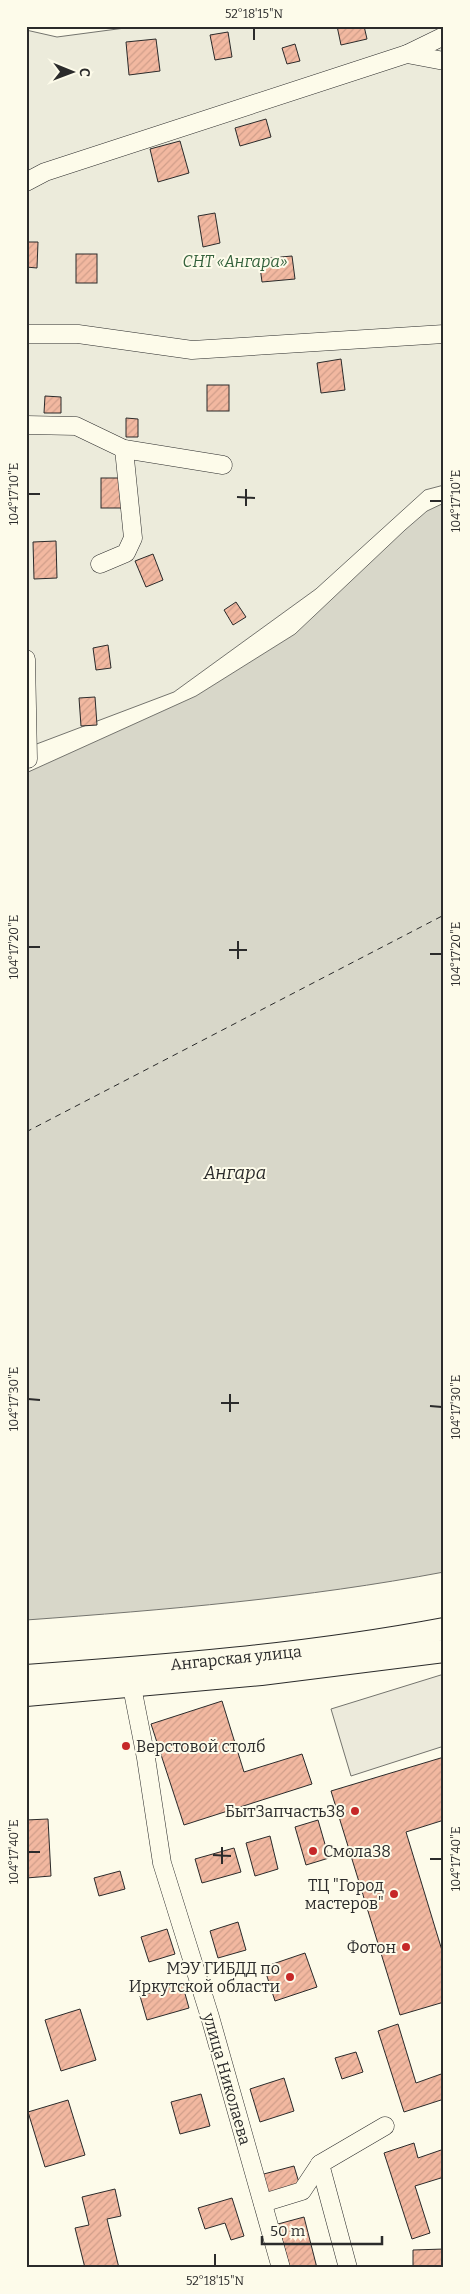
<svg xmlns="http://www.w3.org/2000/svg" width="470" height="2294" font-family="Bitter,serif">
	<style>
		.green { fill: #ecebdb; stroke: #74746e }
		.parking { fill: #eceadb; stroke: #74746e }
		.water { fill: #d8d7c9; stroke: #74746e }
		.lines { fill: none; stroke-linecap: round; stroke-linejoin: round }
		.ferry { stroke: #2b2b2b; stroke-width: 1; stroke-dasharray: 6 5; stroke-linecap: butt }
		.building { fill: url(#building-hatch); stroke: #2b2b2b }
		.minor-casing { stroke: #2b2b2b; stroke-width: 19 }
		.major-casing { stroke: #2b2b2b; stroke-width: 24 }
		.minor { stroke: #fdfbea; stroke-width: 18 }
		.major { stroke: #fdfbea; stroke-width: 22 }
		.ticks { fill: none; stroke: #2b2b2b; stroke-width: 2 }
		.poi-dot { fill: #c62828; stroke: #fdfbea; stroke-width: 2 }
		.labels { text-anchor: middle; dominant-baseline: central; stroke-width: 4; stroke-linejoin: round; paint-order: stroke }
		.park-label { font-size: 16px; font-style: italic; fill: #34623c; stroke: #fdfbea }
		.street-label { font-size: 16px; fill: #2b2b2b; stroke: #fdfbea }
		.poi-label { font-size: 16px; fill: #2b2b2b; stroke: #fdfbea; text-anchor: end }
		.water-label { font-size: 18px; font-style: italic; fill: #2b2b2b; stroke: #fdfbea }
		.neatline { fill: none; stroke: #2b2b2b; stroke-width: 2 }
		.ticks-label { font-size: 12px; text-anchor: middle; fill: #2b2b2b }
	</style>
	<defs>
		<pattern id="building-hatch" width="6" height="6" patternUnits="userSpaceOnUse" patternTransform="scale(1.25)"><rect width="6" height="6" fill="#f2b8a0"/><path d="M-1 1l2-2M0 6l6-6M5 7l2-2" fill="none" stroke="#d09e8a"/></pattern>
	</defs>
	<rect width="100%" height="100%" fill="#fdfbea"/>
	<path class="green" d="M140,26H444V485L425,490L316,589L174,692L26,748V30L57,37Z"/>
	<path class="parking" d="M444,1674V1746L351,1776L331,1709Z"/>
	<path class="water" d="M444,503V1572C307,1598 165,1610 26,1620V773L196,696L295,634L405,530L427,511Z"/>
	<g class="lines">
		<path class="ferry" d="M26,1132L444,915"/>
	</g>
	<g class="building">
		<path d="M337,26H364L367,39L341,45Z"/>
		<path d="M228,32L232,57L215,60L210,35Z"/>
		<path d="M156,39L160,71L129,75L126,42Z"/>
		<path d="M295,44L300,61L287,64L282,48Z"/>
		<path d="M266,119L271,137L240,146L235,128Z"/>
		<path d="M180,141L189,173L158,182L150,149Z"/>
		<path d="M215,213L220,243L203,247L198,216Z"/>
		<path d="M26,242H38L37,268L26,267Z"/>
		<rect x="76" y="254" width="21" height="29"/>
		<path d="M292,256L295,279L262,282L259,259Z"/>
		<path d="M341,359L345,390L321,393L317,363Z"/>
		<rect x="207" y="385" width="22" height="26"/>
		<path d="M45,396L61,397V413H44Z"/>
		<path d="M126,418L138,419V437H126Z"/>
		<rect x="101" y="478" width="27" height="30"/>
		<path d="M56,541L57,578L34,579L33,542Z"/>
		<path d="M153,554L163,580L146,587L135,561Z"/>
		<path d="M236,602L246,617L233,625L224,610Z"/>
		<path d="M108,645L111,668L96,670L93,648Z"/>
		<path d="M95,697L97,725L81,726L79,698Z"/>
		<path d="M222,1701L244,1772L302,1754L312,1784L184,1825L151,1724Z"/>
		<path d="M444,1757V1820L406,1832L444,1957V2002L400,2015L331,1791Z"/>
		<path d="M48,1819L51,1876L26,1878V1820Z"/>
		<path d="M318,1820L329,1858L306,1865L295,1827Z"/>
		<path d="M270,1836L278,1869L255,1876L246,1843Z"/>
		<path d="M234,1848L241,1872L202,1883L195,1859Z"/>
		<path d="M120,1871L125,1889L99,1896L94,1878Z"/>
		<path d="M238,1922L246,1950L218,1958L210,1931Z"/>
		<path d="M167,1929L175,1954L149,1962L141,1937Z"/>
		<path d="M305,1953L317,1987L275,2001L264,1967Z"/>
		<path d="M182,1983L189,2008L147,2020L140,1996Z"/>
		<path d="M80,2009L96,2060L61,2071L45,2020Z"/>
		<path d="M398,2024L416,2083L444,2073V2099L404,2112L378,2031Z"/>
		<path d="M356,2052L363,2072L342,2079L335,2058Z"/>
		<path d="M284,2078L294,2111L260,2122L250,2089Z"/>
		<path d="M201,2094L210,2126L180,2134L171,2102Z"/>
		<path d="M68,2100L85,2155L45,2167L28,2112Z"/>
		<path d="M414,2143L418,2158L444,2149V2177L415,2186L430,2233L412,2239L384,2153Z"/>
		<path d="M294,2166L300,2186L266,2196L260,2175Z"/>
		<path d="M115,2189L121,2216L107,2219L119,2268H85L75,2228L89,2225L82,2197Z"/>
		<path d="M232,2198L244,2236L231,2240L225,2223L205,2229L198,2208Z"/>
		<path d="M304,2217L317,2268H290L278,2224Z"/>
		<path d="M444,2249V2268H413V2250Z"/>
	</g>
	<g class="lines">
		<g class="minor-casing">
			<g id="minor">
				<path d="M407,54L444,61"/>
				<path d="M26,182L45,172L407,54L444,36"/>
				<path d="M26,334H78L192,350L444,334"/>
				<path d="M26,425L76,426L124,449L223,465"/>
				<path d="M100,564L126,553L133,538L124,449"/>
				<path d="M26,659L28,759"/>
				<path d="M132,1687L146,1758L162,1863L210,2017L281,2268"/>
				<path d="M263,2203L302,2191L320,2164"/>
				<path d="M348,2268L320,2164L385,2126"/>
			</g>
		</g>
		<g class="major-casing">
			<g id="major">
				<path d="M26,1676C166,1666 306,1655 444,1629"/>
				<path d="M26,1695L261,1674L444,1651"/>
			</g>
		</g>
		<use href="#minor" class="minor"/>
		<use href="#major" class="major"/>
	</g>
	<path class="ticks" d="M254,40V28M28,494H40M237,497L255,498M430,501H442M246,506V489M28,947H40M229,950H247M430,954H442M238,959V941M28,1399L40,1400M221,1403H239M430,1406L442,1407M230,1412V1394M28,1852H40M213,1855L231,1856M430,1859H442M222,1864V1847M215,2266V2254"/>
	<g class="poi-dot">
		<circle cx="126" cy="1746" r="5"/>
		<circle cx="355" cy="1811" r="5"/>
		<circle cx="313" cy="1851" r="5"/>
		<circle cx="394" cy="1894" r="5"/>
		<circle cx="406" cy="1947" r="5"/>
		<circle cx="290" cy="1977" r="5"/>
	</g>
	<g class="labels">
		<g class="park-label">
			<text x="235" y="261">СНТ «Ангара»</text>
		</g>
		<g class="street-label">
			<text transform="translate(236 1658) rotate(-6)">Ангарская улица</text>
			<text transform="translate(227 2079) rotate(74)">улица Николаева</text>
		</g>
		<g class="poi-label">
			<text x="136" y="1746" text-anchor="start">Верстовой столб</text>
			<text x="345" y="1811">БытЗапчасть38</text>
			<text x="323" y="1851" text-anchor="start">Смола38</text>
			<text x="384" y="1885">ТЦ "Город<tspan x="384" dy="18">мастеров"</tspan></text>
			<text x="396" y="1947">Фотон</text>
			<text x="280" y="1968">МЭУ ГИБДД по<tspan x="280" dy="18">Иркутской области</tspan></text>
		</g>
		<g class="water-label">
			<text x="235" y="1173">Ангара</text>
		</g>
	</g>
	<rect width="470" height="2294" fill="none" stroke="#fdfbea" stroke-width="55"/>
	<g transform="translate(72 72) rotate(91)" stroke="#fdfbea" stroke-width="4" paint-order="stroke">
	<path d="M0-4L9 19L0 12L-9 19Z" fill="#2b2b2b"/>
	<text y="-8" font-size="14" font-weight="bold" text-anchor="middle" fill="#2b2b2b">С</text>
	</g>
	<path d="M262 2236v8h120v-8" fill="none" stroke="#2b2b2b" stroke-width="2.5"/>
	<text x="270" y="2236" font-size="15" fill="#2b2b2b" stroke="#fdfbea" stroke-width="4" paint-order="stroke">50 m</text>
	<rect x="28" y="28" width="414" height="2238" class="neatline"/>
	<g class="ticks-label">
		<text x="254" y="18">52°18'15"N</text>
		<text transform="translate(14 494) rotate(-90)" y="4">104°17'10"E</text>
		<text transform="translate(456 501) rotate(-90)" y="4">104°17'10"E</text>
		<text transform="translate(14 947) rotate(-90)" y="4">104°17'20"E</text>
		<text transform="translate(456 954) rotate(-90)" y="4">104°17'20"E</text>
		<text transform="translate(14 1399) rotate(-90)" y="4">104°17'30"E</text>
		<text transform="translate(456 1407) rotate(-90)" y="4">104°17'30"E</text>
		<text transform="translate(14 1852) rotate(-90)" y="4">104°17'40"E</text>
		<text transform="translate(456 1859) rotate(-90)" y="4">104°17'40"E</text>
		<text x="215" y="2285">52°18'15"N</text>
	</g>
</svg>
